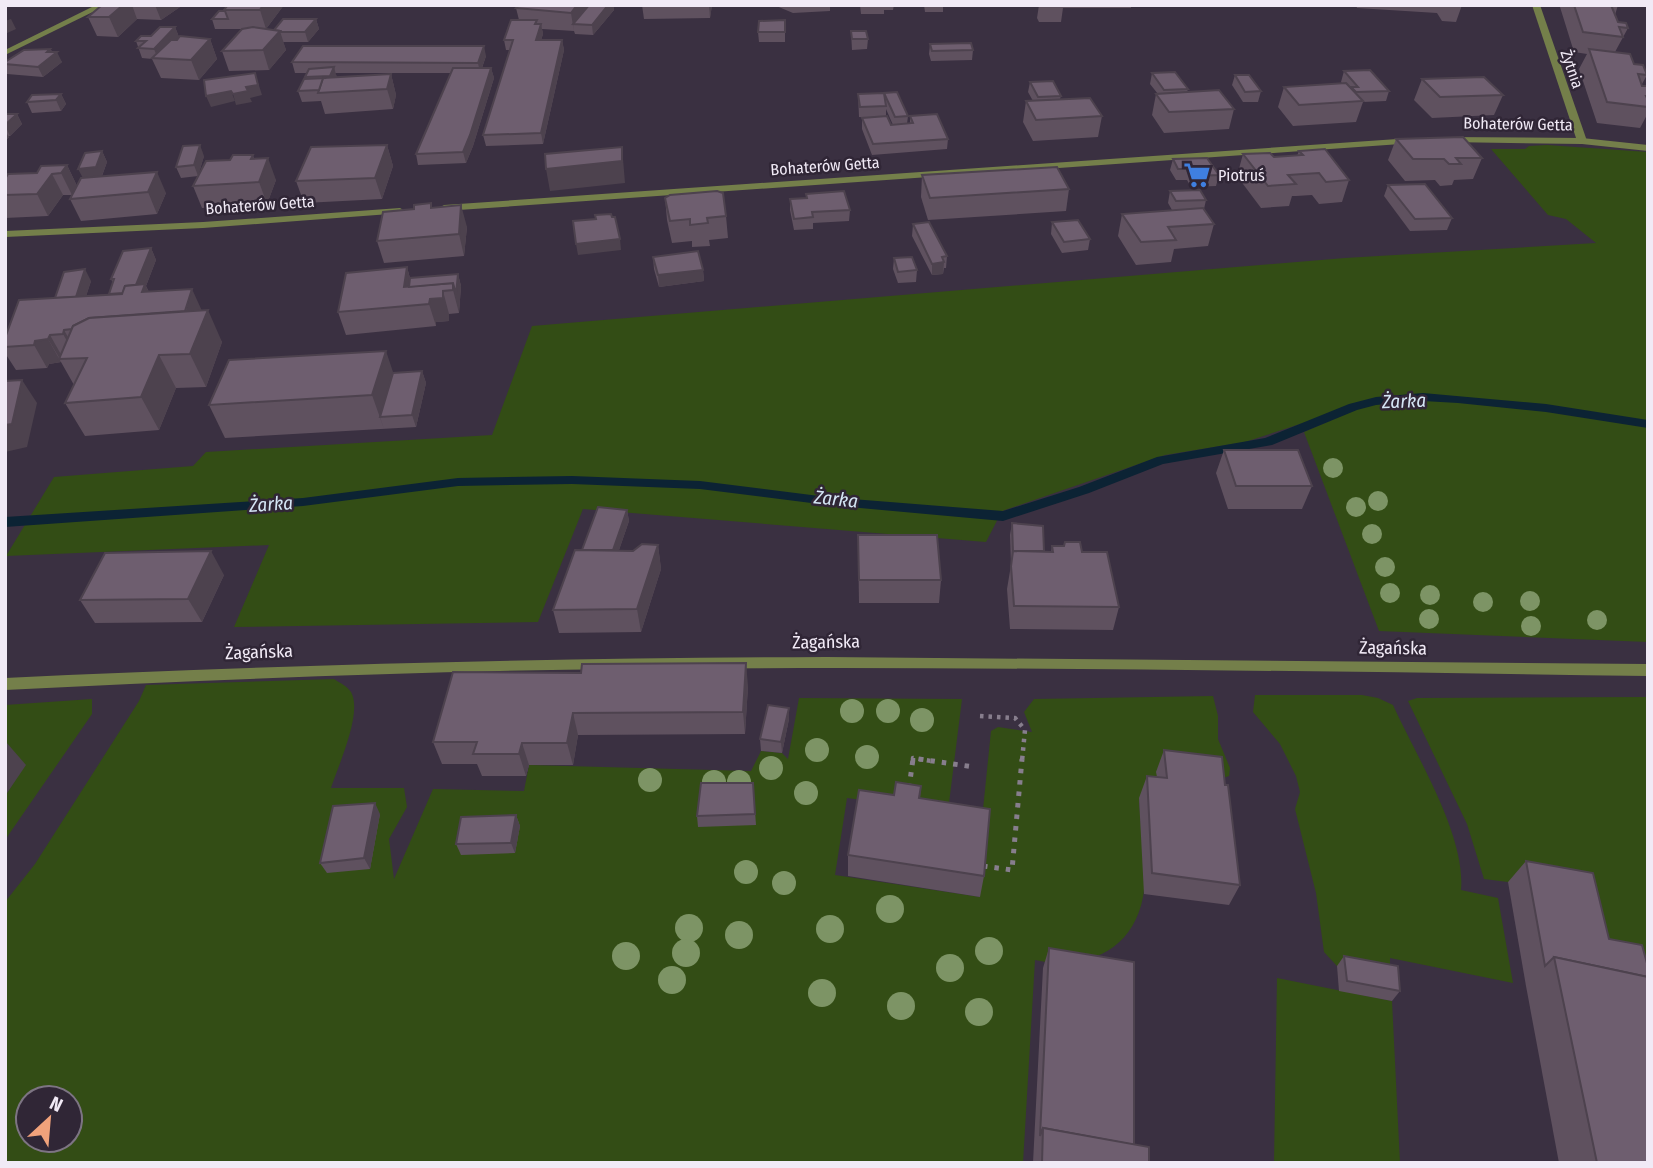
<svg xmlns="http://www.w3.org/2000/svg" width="1653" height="1168" font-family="'Fira Sans Condensed',sans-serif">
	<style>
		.green { fill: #334d15; fill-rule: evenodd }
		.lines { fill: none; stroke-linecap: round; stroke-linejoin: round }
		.stream { fill: #0c2334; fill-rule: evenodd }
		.path-far1 { stroke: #877e8d; stroke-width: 4.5; stroke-dasharray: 3.5 5; stroke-linecap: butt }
		.path { stroke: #877e8d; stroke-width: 5; stroke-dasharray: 4.5 7; stroke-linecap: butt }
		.minor { fill: #747f4a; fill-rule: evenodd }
		.tertiary { fill: #747f4a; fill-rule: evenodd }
		.tree { fill: #7d9465 }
		.wall { fill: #5f515f; fill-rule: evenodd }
		.shaded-wall { fill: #4d424e }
		.building { fill: #6e5e6f; stroke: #4d424e; stroke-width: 2 }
		.labels { text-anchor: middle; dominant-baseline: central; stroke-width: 5; stroke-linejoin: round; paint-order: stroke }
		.far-street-label { font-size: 16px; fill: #f1eaf6; stroke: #302636 }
		.far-poi-label { font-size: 16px; fill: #f1eaf6; stroke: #302636; text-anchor: start }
		.street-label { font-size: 18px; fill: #f1eaf6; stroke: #302636 }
		.water-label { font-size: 19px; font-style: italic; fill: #d5e6f5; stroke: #302636 }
	</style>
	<rect width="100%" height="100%" fill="#3a3041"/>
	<g class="green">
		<path d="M1547,145L1648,152V423L1553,408L1423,395L1374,400L1245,442L1165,455L1002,511L986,542L583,509L538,622L234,627L269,545L6,556L54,477L193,466L206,452L492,435L532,326L1345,258L1596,243L1566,219L1548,215L1491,149H1525L1529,146Z"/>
		<path d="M1423,399L1551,410L1648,425V642L1379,631L1304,432L1357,409L1378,403Z"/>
		<path d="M334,679C340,683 347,686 351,692C363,713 338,766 331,788H404L407,807L389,839L394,879L433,789L524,791L529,765L751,771L761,751L782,753L788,759L799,698L962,699L948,811L847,798L835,875L980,897L981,829L991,731L998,727L1032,732L1024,712L1034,699L1213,696L1218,716V739L1230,768L1229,776L1158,800L1139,798C1140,826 1148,871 1143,897C1133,951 1085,971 1035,960L1023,1163H5V902L35,864L139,701L146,685ZM28,1098H70V1140H28Z"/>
		<path d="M1255,695H1362L1378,698L1393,705C1416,756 1466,835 1461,890L1498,898L1513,983L1390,958V976L1337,966L1324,952L1316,893L1295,809L1300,792L1296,776L1280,744L1253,712Z"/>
		<path d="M1648,697V1078L1508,882L1484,879L1467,824L1408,701L1417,698Z"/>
		<path d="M92,699V714L5,840V796L25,765L5,763V705Z"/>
		<path d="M1277,978L1392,1001L1400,1163H1274Z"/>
	</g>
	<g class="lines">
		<path class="stream" d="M1423,393L1546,404L1648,420V428L1546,412L1458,403L1423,401L1376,405L1357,410L1272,445L1163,464L1089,493L1003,521L827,505L700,489L572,484L458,486L303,506L5,527V517L303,498L458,478L572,476L700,481L827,497L1003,511L1079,487L1157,457L1265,438L1349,404L1376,397Z"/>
		<g class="path-far1">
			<path d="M980,716L1015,718L1025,730L1022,761"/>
			<path d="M913,761V758L931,761"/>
		</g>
		<g class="path">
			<path d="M919,759L974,767"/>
			<path d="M909,788L913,759"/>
			<path d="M983,866L1012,870L1022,759"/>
		</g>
		<g class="minor">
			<path d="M96,5H107L5,55V50Z"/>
			<path d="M1532,5H1540L1587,141L1585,143L1577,141Z"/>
		</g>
		<g class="tertiary">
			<path d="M1444,137L1582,138L1648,145V151L1582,144L1447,142L1442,139Z"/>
			<path d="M1412,138L1417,141L1415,143L444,211L439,208L444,205Z"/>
			<path d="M400,208L405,211L403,213L203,228L5,237V231L203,222Z"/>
			<path d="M826,657L1648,664V676C1307,671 965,666 624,669C418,671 211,680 5,690V678C279,665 552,658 826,657Z"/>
		</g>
	</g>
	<g class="tree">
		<circle cx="1333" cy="468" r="10"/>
		<circle cx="1378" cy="501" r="10"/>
		<circle cx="1356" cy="507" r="10"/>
		<circle cx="1372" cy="534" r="10"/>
		<circle cx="1385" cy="567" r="10"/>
		<circle cx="1390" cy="593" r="10"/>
		<circle cx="1430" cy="595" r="10"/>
		<circle cx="1530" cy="601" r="10"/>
		<circle cx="1483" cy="602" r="10"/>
		<circle cx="1429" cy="619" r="10"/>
		<circle cx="1597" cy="620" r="10"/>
		<circle cx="1531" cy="626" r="10"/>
		<circle cx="852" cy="711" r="12"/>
		<circle cx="888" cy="711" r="12"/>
		<circle cx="922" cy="720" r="12"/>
		<circle cx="817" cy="750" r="12"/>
		<circle cx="867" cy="757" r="12"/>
		<circle cx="771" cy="768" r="12"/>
		<circle cx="650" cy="780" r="12"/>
		<circle cx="714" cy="782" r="12"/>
		<circle cx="739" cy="782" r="12"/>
		<circle cx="806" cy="793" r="12"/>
		<circle cx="746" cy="872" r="12"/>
		<circle cx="784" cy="883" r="12"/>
		<circle cx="890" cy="909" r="14"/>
		<circle cx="689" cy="928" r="14"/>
		<circle cx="830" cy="929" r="14"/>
		<circle cx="739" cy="935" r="14"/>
		<circle cx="989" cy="951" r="14"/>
		<circle cx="686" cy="953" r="14"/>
		<circle cx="626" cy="956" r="14"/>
		<circle cx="950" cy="968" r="14"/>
		<circle cx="672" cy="980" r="14"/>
		<circle cx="822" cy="993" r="14"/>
		<circle cx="901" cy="1006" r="14"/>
		<circle cx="979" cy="1012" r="14"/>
	</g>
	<g class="wall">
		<path d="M102,5H179L180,7L161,20L137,19L118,37L97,36L88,17Z"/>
		<path d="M227,5H284L266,29L274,30L316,19L319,29L308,42H283L286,50L269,70L229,71L222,51L243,29H215L212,19L225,11Z"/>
		<path d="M519,5H613L614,10L593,35L575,34L574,31L542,29L543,34L541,40H562L564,50L543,144L486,146L483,135L510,50H506L504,40L519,20L516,8Z"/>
		<path d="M642,5H712L710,18L644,19Z"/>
		<path d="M774,5H830V11L793,13Z"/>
		<path d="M860,5H894L893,10H884V14H861Z"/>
		<path d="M924,5H959V7H943V12H925Z"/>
		<path d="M1039,5H1131V8H1063L1061,22H1039L1037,18Z"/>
		<path d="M1190,5H1315V7H1191Z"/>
		<path d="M1356,5H1462L1456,22L1442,21L1437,13L1357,8Z"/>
		<path d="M1561,5H1618L1615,15L1618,22L1628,28L1615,52L1634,64L1647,75L1642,84V86H1648V113L1640,128L1597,123L1579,69L1587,54L1574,52L1560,7Z"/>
		<path d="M785,20V42H759L758,32Z"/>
		<path d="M175,27L179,37L210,39L217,59L199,80L161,78L152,59L142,58L136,41Z"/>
		<path d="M851,31L868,39L867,49L852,50Z"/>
		<path d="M930,44L973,50L972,60L931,61L929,54Z"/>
		<path d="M50,49L62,62L43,77L7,74L5,70V62Z"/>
		<path d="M486,56L482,68H491L494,78L473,146L466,163L418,165L416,154L451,73H335L337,77L391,74L396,95L393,109L325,114L321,101L302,102L298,91L305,79L307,73H295L292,62Z"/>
		<path d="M1344,71L1389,91L1386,101L1363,102L1356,122L1293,126L1278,107L1284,87L1342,83L1341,82Z"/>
		<path d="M1152,73L1188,89L1187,92L1234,109L1229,129L1164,133L1152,115L1156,94H1158L1150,84Z"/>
		<path d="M1235,75L1261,91L1258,102H1243L1232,85Z"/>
		<path d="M1422,79L1503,95L1494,115L1432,118L1414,100Z"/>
		<path d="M1030,82L1061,96L1060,99L1102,116L1098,137L1033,141L1023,122L1026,101H1033L1028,92Z"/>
		<path d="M884,93L908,116L907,124L910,123V116L948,139L947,149L872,155L862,129V118L875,117H859L858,94L884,95ZM886,109L893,125H891L886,116Z"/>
		<path d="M61,94L66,104L61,111L32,113L27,102Z"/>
		<path d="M5,114H17L22,124L10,136H8L9,137L5,141Z"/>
		<path d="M1396,139L1482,158L1473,179L1454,180L1452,185L1440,186L1435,180L1405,181L1388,160Z"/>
		<path d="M387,145L393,166L382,199L304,203L296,181Z"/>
		<path d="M102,151L107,162L102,176L166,193L157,214L81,221L70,199L74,191L72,195H63L48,216L5,218V179L37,173L67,165L77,186Z"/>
		<path d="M1299,151L1349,180L1342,202L1319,204L1312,195L1296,196H1292L1289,206L1261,208L1237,176L1243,154L1274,157L1297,156Z"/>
		<path d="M253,155L254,159L276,180L267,204L202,208L193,186L198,176L181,178L176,167L204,156L198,176L230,160Z"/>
		<path d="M1173,159L1219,175L1216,186L1191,187L1187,180H1176L1170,170Z"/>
		<path d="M922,175L1069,189L1066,211L928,220L921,197Z"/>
		<path d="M1388,185L1452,218L1447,230L1410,231L1384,196Z"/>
		<path d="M1170,191L1206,200L1204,209L1214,224L1208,246L1174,249L1171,262L1136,265L1118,236L1122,214L1172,210L1168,203Z"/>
		<path d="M806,194L850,210L849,221L813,223V229L794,230L790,210V199L806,198Z"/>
		<path d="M665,198L726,216L728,238L709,240L710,246L692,247V241L672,243L667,220Z"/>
		<path d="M432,208L467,227L464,256L384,263L377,241Z"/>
		<path d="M1052,222L1090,239L1088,250L1062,253L1051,234Z"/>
		<path d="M913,224L947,256L946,268H944L943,274L932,275L912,236Z"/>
		<path d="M151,248L156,260L146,286L149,292L201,310L222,342L206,387L176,388L159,430L85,436L65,403L74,385L61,362L49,364L47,368L16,370L5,353V338L55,298L91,281L86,296L109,294L113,283L111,279Z"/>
		<path d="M653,257L703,270L704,281L659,287L654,269Z"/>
		<path d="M894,258L917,270L916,282L898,283L893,269Z"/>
		<path d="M407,267L410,278L458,274L461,286L459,313L449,314V321L436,322V326L346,335L338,312Z"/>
		<path d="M422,371L426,383L416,427L225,438L209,405L393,373Z"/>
		<path d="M1224,450L1312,486L1302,509H1228L1216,473Z"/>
		<path d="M627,510L629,521L619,550L633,551L658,545L661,569L641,632L559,633L553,610L582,550Z"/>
		<path d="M1012,523L1044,551L1051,552L1052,546L1082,552L1119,607L1113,630L1010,629L1007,589L1011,565L1010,535Z"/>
		<path d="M858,535L941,580L939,603H859Z"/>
		<path d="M224,575L202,622L95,623L80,600Z"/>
		<path d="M453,672L748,686L745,734L578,735L573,765H529L526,776H482L477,764H442L433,742Z"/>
		<path d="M789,708V719L782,753L761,751L760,739Z"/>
		<path d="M1164,750L1240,885L1229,905L1144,894L1139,798L1147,776L1157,777L1156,772Z"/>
		<path d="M753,783L756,825L698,827L697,816Z"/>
		<path d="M921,786L920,798L984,876L980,897L848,876V855L894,795Z"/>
		<path d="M380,814L370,869L327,873L320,863Z"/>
		<path d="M516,815L520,826L515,853L461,855L456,844Z"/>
		<path d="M1526,861L1648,1163H1559L1526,986L1508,882Z"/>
		<path d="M1049,948L1134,1145L1149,1163H1033L1043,968Z"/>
		<path d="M1344,956L1400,991L1392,1001L1339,991L1337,966Z"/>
	</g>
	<g class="shaded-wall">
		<path d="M123,5H132L137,19L118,37L109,17Z"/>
		<path d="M155,5H179L180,7L161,20Z"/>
		<path d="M263,5H284L266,29L260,10Z"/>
		<path d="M577,5H592L573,24L574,32L571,13Z"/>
		<path d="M608,5H613L614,10L593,35L592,25Z"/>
		<path d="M709,5H712L710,18Z"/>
		<path d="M11,19L16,29L5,34V21Z"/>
		<path d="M316,19L319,29L308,42L305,32Z"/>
		<path d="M541,24L543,34L538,50L536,40Z"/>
		<path d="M175,27L179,37L158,59L154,49Z"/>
		<path d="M280,31L286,50L269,70L263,50Z"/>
		<path d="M210,39L217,59L199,80L191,60Z"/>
		<path d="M562,40L564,50L543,144L541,133Z"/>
		<path d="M484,46L486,56L480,73L478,63Z"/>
		<path d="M50,49L53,55L57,52L62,62L43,77L38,67L47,52Z"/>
		<path d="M334,67L337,78L334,86L330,76Z"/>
		<path d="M491,68L494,78L473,146L466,163L463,152Z"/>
		<path d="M255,73L262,95L250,98L252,102L236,105L233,94L246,87Z"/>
		<path d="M391,74L396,95L393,109L387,89Z"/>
		<path d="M231,91L235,101L211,107L206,96Z"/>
		<path d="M61,94L66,104L61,111L56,100Z"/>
		<path d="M17,114L22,124L10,136L5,125Z"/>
		<path d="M5,131L9,137L5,141Z"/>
		<path d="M200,145L204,156L198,176L194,165Z"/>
		<path d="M387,145L393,166L382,199L375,178Z"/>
		<path d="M622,147L625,183L550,191L546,169Z"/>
		<path d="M102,151L107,162L101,178L84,180L78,169Z"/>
		<path d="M268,158L276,180L267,204L259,182Z"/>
		<path d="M67,165L77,186L72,195L61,173Z"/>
		<path d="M157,172L166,193L157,214L148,192Z"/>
		<path d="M52,174L63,195L48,216L37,194Z"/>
		<path d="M461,205L467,227L464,256L459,234Z"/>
		<path d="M620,239L621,250L578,255L576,244Z"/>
		<path d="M151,248L156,260L146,286L156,307L133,292Z"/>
		<path d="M944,262L943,274L932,275V264Z"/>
		<path d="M407,267L413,290L404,287Z"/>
		<path d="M85,269L91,281L81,312L60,315Z"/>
		<path d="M703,270L704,281L659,287L658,275Z"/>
		<path d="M458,274L461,286L459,313L453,290V283Z"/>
		<path d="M192,289L202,311L183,322Z"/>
		<path d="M443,291L449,314V321L436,322V326L429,304L430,299Z"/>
		<path d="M208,310L222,342L206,387L190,354Z"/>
		<path d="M64,330L77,353L76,357L63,334Z"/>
		<path d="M50,335L63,358L60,359L48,339Z"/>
		<path d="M48,339L61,362L49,364L47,368L34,345L35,341Z"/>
		<path d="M386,351L397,384L380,417L384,429L372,395Z"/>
		<path d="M159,355L176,388L159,430L141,397Z"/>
		<path d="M422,371L426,383L416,427L412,415Z"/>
		<path d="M22,380L37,403L27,447L5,452V425Z"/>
		<path d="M627,510L629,521L611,573L609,561Z"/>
		<path d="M658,545L661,569L641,632L637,609Z"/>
		<path d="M211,551L224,575L202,622L188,599Z"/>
		<path d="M746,663L748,686L745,734L743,712Z"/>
		<path d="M789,708V719L782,753L781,742Z"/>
		<path d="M573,713L578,735L573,765L567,743Z"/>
		<path d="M6,742L26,765L5,796V744Z"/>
		<path d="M522,743L529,765L526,776L519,754Z"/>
		<path d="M375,803L380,814L370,869L364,858Z"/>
		<path d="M516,815L520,826L515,853L511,843Z"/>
	</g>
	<g class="building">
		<path d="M102,5H123L109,17H88Z"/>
		<path d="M228,5H263L260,10H224Z"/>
		<path d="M519,5H577L571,13L516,8Z"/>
		<path d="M589,5H608L592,25L573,24Z"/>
		<path d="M1574,5H1611L1618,22L1626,23L1628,28L1619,27L1623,37L1583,32Z"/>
		<path d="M219,11H225L228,19H212Z"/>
		<path d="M283,19H316L305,32H279L280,31L274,30Z"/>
		<path d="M511,20H537L535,24H541L536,40H562L541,133L483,135L513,40H504Z"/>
		<path d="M785,20V32H758L759,21Z"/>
		<path d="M160,27H175L154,49L138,48L146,41H136L141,36H151Z"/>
		<path d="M253,27L280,31L263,50L222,51L242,29Z"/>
		<path d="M851,31H866L868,39H852Z"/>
		<path d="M180,36L210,39L191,60L152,58L171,40H177Z"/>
		<path d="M971,43L973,50L932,51L930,44Z"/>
		<path d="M303,46H484L478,63L292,62Z"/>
		<path d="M50,49L47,52H57L38,67L5,64V62L24,50Z"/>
		<path d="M1589,49L1630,54L1634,64L1643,65L1647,75L1638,74L1642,86H1648V96H1646L1648,100V107L1607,102Z"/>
		<path d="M334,67L330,76L305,77L309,69Z"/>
		<path d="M453,68H491L470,135L463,152L416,154Z"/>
		<path d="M1370,70L1389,91L1356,92L1351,87H1358L1344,71Z"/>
		<path d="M1175,72L1188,89L1164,90L1152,73Z"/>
		<path d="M255,73L258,85L246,87L248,91L233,94L231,91L206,96L204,80Z"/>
		<path d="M391,74L387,89L318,93L323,78Z"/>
		<path d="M1235,75H1249L1261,91L1245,92Z"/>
		<path d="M1484,77L1503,95L1440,97L1422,79Z"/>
		<path d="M323,78L319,90L298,91L304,79L326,78Z"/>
		<path d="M1053,81L1061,96L1038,97L1030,82Z"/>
		<path d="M1346,83L1363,101L1299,105L1284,87Z"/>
		<path d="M1219,90L1234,109L1169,112L1156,94Z"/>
		<path d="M897,92L908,116L895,117L884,93Z"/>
		<path d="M884,93L886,106L860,107L858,94Z"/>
		<path d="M61,94L56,100L27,102L32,95Z"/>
		<path d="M1090,98L1102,116L1036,120L1026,101Z"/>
		<path d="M5,114H17L5,125Z"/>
		<path d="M937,114L948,139L873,144L862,118L887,116L891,125L913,123L910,116Z"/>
		<path d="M1463,137L1482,158H1456L1461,164H1449L1444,159H1413L1396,139Z"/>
		<path d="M200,145L194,165L176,167L183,146Z"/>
		<path d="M387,145L375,178L296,181L311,147Z"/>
		<path d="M622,147V161L546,169L545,154Z"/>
		<path d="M1325,149L1349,180L1326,182L1319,173L1303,174L1288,175L1296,184L1268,186L1243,154L1270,153L1274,157L1303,155L1299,151Z"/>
		<path d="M102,151L96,167L78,169L85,153Z"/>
		<path d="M233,155H253L251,159L268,158L259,182L193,186L206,161L230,160Z"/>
		<path d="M1207,158L1219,175L1194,176L1190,169H1178L1173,159Z"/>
		<path d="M67,165L61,173L52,174L37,194L5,195V179L8,174L37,173L41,166Z"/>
		<path d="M1057,167L1069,189L930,198L922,175Z"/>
		<path d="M157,172L148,192L70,199L81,178Z"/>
		<path d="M1425,184L1452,218L1415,219L1388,185Z"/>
		<path d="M1200,190L1206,200L1176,201L1170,191Z"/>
		<path d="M717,191L723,193L726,216L707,218L708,223L690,225V219L670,221L665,198L670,195Z"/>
		<path d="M844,191L850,210L812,212L813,217L794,219L790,199L807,198L806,194Z"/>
		<path d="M431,203V208L461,205L459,234L377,241L383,212L414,209V205Z"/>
		<path d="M1203,208L1214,224L1168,227L1176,240L1141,242L1122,214Z"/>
		<path d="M611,214L612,217H615L620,239L576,244L573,221L596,219L595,215Z"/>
		<path d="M1078,220L1090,239L1064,242L1052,222Z"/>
		<path d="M929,222L947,256L942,257L944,262L932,264L913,224Z"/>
		<path d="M151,248L136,285L125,286L123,293L109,294L114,279H111L123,251Z"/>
		<path d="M698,251L703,270L658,275L653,257Z"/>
		<path d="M912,257L917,270L898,272L894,258Z"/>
		<path d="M407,267L404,287L453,283V290L443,291V298L430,299L429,304L338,312L346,273Z"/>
		<path d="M85,269L76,297L55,298L64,272Z"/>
		<path d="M458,274L456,294L453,283L409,287L410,278Z"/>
		<path d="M145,284L142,292L192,289L185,311L89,318L73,326L72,329L64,330L63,334L50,335L48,339L35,341L34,345L5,347V338L19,300L122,294L125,286Z"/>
		<path d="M208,310L190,354L159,355L141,397L65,403L87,358L59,359L73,326L89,318Z"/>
		<path d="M386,351L372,395L209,405L229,360Z"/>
		<path d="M422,371L412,415L380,417L393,373Z"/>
		<path d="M22,380L12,424L5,425V381Z"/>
		<path d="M1224,450H1298L1312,486H1236Z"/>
		<path d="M598,507L627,510L613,550H582Z"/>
		<path d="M1012,523L1043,526L1044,551H1013V553Z"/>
		<path d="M858,535H937L941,580H859Z"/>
		<path d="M1065,542H1080L1082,552H1107L1119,607L1014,606L1011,566L1013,551L1053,552L1052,546H1064Z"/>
		<path d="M642,544L658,545L637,609L553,610L575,550L633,551Z"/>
		<path d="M211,551L188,599L80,600L105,553Z"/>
		<path d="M746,663L743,712L573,713L567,743H522L519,754H473L477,742H433L453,672L581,673L582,664Z"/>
		<path d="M768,705L789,708L781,742L760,739Z"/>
		<path d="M1164,750L1222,757L1225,785H1228L1240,885L1152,873L1147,776L1167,778Z"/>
		<path d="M896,782L921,786L919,798L990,809L984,876L848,855L859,790L894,795Z"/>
		<path d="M701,783H753L755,814L697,816Z"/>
		<path d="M375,803L364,858L320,863L333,806Z"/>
		<path d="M516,815L511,843L456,844L461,817Z"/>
		<path d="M1526,861L1593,873L1609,939L1642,945L1648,967V977L1554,957L1545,966Z"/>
		<path d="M1049,948L1134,962V1145L1043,1128L1040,1136Z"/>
		<path d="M1344,956L1398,966L1400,991L1347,981Z"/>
		<path d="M1554,957L1648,977V1163H1597Z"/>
		<path d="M1043,1128L1149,1147V1163H1042Z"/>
	</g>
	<defs>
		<g id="supermarket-bare" transform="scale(2.1)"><path d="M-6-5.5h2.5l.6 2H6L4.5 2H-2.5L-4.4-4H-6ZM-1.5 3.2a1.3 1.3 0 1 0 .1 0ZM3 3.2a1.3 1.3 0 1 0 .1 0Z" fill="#3f7fe0" stroke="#302636" stroke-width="2.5" paint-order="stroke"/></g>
	</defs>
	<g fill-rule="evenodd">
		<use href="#supermarket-bare" x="1197" y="175"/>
	</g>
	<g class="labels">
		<g class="far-street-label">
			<text transform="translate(1572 69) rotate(71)">Żytnia</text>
			<text transform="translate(1518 124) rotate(1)">Bohaterów Getta</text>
			<text transform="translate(825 166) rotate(-4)">Bohaterów Getta</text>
			<text transform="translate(260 205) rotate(-4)">Bohaterów Getta</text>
		</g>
		<g class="far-poi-label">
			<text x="1218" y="175">Piotruś</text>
		</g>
		<g class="street-label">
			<text transform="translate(826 642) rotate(-1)">Żagańska</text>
			<text transform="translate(1393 648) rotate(1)">Żagańska</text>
			<text transform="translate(259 652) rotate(-2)">Żagańska</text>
		</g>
		<g class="water-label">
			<text transform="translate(1404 401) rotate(-2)">Żarka</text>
			<text transform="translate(836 499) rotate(6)">Żarka</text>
			<text transform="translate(271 504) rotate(-4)">Żarka</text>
		</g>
	</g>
	<rect width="1653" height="1168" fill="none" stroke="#f1eaf6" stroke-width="14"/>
	<g transform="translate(49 1119) rotate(26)"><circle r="33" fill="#302636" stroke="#7d7483" stroke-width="2"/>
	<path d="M0-5L12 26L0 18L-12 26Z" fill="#f1a27b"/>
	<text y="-10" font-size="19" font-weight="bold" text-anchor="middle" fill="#f1eaf6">N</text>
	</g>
</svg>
